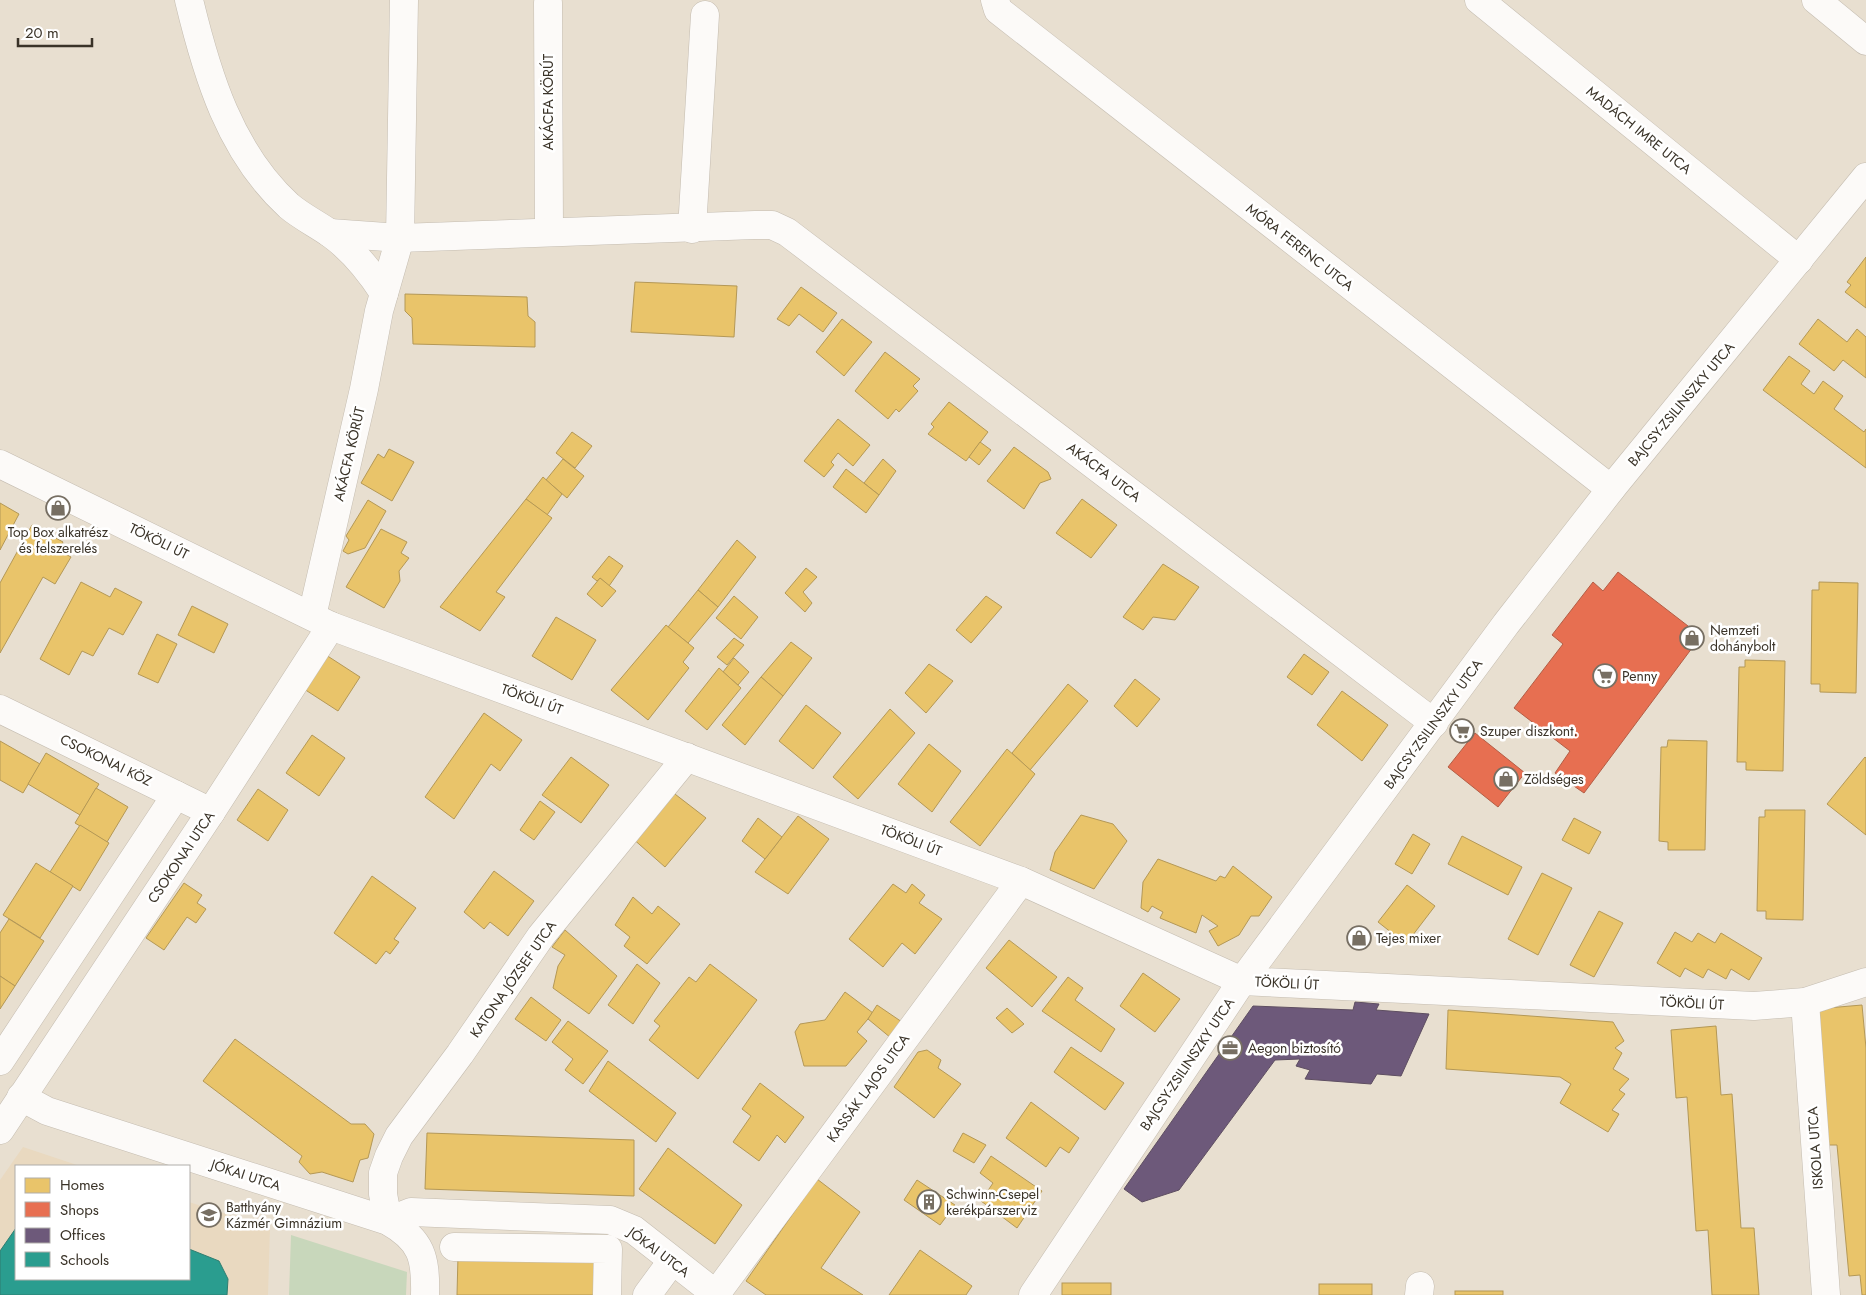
<svg xmlns="http://www.w3.org/2000/svg" width="1866" height="1295" font-family="Jost,sans-serif">
	<style>
		.built { fill: #e9d9c0 }
		.green { fill: #c8d7bb }
		.homes { fill: #e9c46a; stroke: #b49856 }
		.shops { fill: #e76f51; stroke: #b35d45 }
		.offices { fill: #6d597a; stroke: #5e4e61 }
		.schools { fill: #2a9d8f; stroke: #2f7d70 }
		.lines { fill: none; stroke-linecap: round; stroke-linejoin: round }
		.minor-casing { stroke: #c4bcb0; stroke-width: 29 }
		.minor { stroke: #fcfaf8; stroke-width: 28 }
		.labels { text-anchor: middle; dominant-baseline: central; stroke-width: 5; stroke-linejoin: round; paint-order: stroke }
		.street-label { font-size: 14px; fill: #3a3328; stroke: #fff }
		.poi-label { font-size: 14px; fill: #3a3328; stroke: #fff; text-anchor: start }
	</style>
	<rect width="100%" height="100%" fill="#e8dfd0"/>
	<path class="built" d="M23,1147L80,1166H16V1279H189V1202L270,1228L268,1295H0V1180Z"/>
	<path class="green" d="M291,1235L407,1272L406,1295H289Z"/>
	<g class="homes">
		<path d="M1866,257V308L1845,292L1851,285L1847,282Z"/>
		<path d="M635,282L737,286L734,337L631,332Z"/>
		<path d="M801,287L837,313L823,332L799,314L789,326L777,319Z"/>
		<path d="M405,294L527,297L528,316L535,322V347L413,344L412,318L405,311Z"/>
		<path d="M842,319L872,342L844,376L816,352Z"/>
		<path d="M1818,319L1847,342L1857,329L1866,337V378L1843,360L1834,371L1799,344Z"/>
		<path d="M885,352L920,379L913,386L918,391L899,412L896,409L888,419L855,391Z"/>
		<path d="M1789,356L1810,371L1801,384L1814,394L1823,381L1843,396L1834,409L1864,432L1866,429V468L1763,390Z"/>
		<path d="M949,402L988,432L966,461L928,434L934,427L931,424Z"/>
		<path d="M838,419L870,445L853,466L838,453L831,462L834,465L824,477L804,461Z"/>
		<path d="M572,432L592,446L575,468L556,453Z"/>
		<path d="M980,442L991,450L979,465L969,457Z"/>
		<path d="M1014,447L1048,472L1051,479L1040,483L1024,509L987,481Z"/>
		<path d="M389,449L414,462L392,501L361,483L378,454L384,458Z"/>
		<path d="M563,459L584,476L567,498L546,480Z"/>
		<path d="M883,459L896,471L879,495L864,483Z"/>
		<path d="M846,469L879,495L866,513L833,487Z"/>
		<path d="M543,477L562,494L547,515L526,499Z"/>
		<path d="M526,499L552,518L496,592L505,597L480,631L440,607Z"/>
		<path d="M1082,499L1117,525L1091,558L1056,533Z"/>
		<path d="M368,500L386,511L365,548L348,554L343,551L349,540L346,536Z"/>
		<path d="M0,503L19,514L0,550Z"/>
		<path d="M32,525L63,542L58,550L71,557L55,584L43,577L0,653V583Z"/>
		<path d="M381,529L407,542L401,553L409,558L399,571L400,581L384,608L346,587Z"/>
		<path d="M737,540L756,557L718,607L698,590Z"/>
		<path d="M609,556L623,566L609,586L600,578L597,581L592,577Z"/>
		<path d="M1163,564L1199,587L1175,620L1153,617L1143,630L1123,617Z"/>
		<path d="M806,568L817,577L803,592L812,603L805,612L785,593Z"/>
		<path d="M600,578L616,591L602,607L587,594Z"/>
		<path d="M81,582L110,597L115,588L142,602L123,635L109,628L93,656L82,651L69,675L40,659Z"/>
		<path d="M1819,582L1858,583L1856,693L1820,692V684H1811L1812,590H1819Z"/>
		<path d="M698,590L718,607L688,643L668,627Z"/>
		<path d="M734,596L758,617L741,639L716,618Z"/>
		<path d="M986,596L1002,607L971,643L956,630Z"/>
		<path d="M192,606L228,624L214,653L178,635Z"/>
		<path d="M556,617L596,640L572,680L532,656Z"/>
		<path d="M666,625L694,648L683,662L689,668L648,720L611,690Z"/>
		<path d="M157,634L177,644L158,683L138,674Z"/>
		<path d="M734,638L744,645L727,665L717,657Z"/>
		<path d="M791,642L812,658L783,696L761,677Z"/>
		<path d="M1304,654L1329,672L1312,695L1287,677Z"/>
		<path d="M326,655L360,677L338,711L304,689Z"/>
		<path d="M734,658L749,672L738,685L723,672Z"/>
		<path d="M1745,660L1785,661L1783,771L1746,770V762H1737L1739,667H1745Z"/>
		<path d="M929,664L953,681L926,713L905,693Z"/>
		<path d="M719,668L741,688L707,730L685,711Z"/>
		<path d="M761,677L783,696L745,745L722,725Z"/>
		<path d="M1135,679L1160,699L1137,727L1114,706Z"/>
		<path d="M1068,684L1088,701L1030,770L1012,753Z"/>
		<path d="M1342,691L1388,725L1362,761L1317,725Z"/>
		<path d="M806,705L841,733L813,769L779,741Z"/>
		<path d="M890,709L915,733L858,799L833,777Z"/>
		<path d="M484,713L522,740L500,771L491,764L454,819L425,797Z"/>
		<path d="M312,735L345,758L319,796L286,773Z"/>
		<path d="M1668,740L1707,741L1705,850H1668V842L1659,841L1661,747H1667Z"/>
		<path d="M0,741L40,764L23,793L0,780Z"/>
		<path d="M929,744L961,771L932,812L898,784Z"/>
		<path d="M1007,749L1035,774L980,846L950,822Z"/>
		<path d="M46,753L99,784L80,815L28,784Z"/>
		<path d="M571,757L609,785L581,823L542,795Z"/>
		<path d="M1865,757L1866,758V835L1827,804Z"/>
		<path d="M96,788L128,807L107,842L75,823Z"/>
		<path d="M258,789L288,810L268,841L237,820Z"/>
		<path d="M671,791L706,818L665,867L631,837Z"/>
		<path d="M540,801L555,812L534,840L520,830Z"/>
		<path d="M1765,810H1805L1803,920L1766,919V911H1757L1759,817H1765Z"/>
		<path d="M1081,815L1113,824L1127,841L1094,889L1050,870L1055,852Z"/>
		<path d="M798,816L829,839L788,894L755,872Z"/>
		<path d="M758,818L782,837L765,859L742,841Z"/>
		<path d="M1574,818L1601,832L1589,854L1562,840Z"/>
		<path d="M80,825L109,843L80,891L50,872Z"/>
		<path d="M1413,834L1430,844L1412,874L1395,864Z"/>
		<path d="M1462,836L1522,867L1508,895L1448,864Z"/>
		<path d="M1158,859L1216,881L1220,876L1225,878L1233,866L1272,897L1259,916H1251L1239,935L1218,946L1209,931L1218,926L1202,915L1196,933L1160,918L1163,912L1152,906L1148,912L1141,908L1143,882Z"/>
		<path d="M36,863L73,886L40,938L3,915Z"/>
		<path d="M494,871L534,901L508,936L490,922L484,929L464,912Z"/>
		<path d="M1542,873L1572,888L1538,955L1508,939Z"/>
		<path d="M372,876L416,908L394,939L399,942L390,954L386,951L376,964L334,933Z"/>
		<path d="M184,883L202,895L197,903L206,909L196,923L187,917L164,950L146,938Z"/>
		<path d="M893,884L906,893L912,884L925,895L919,903L942,919L915,954L902,943L883,967L849,939Z"/>
		<path d="M1407,885L1435,906L1406,944L1378,922Z"/>
		<path d="M633,897L652,914L658,906L680,924L647,964L624,946L630,937L615,925Z"/>
		<path d="M1599,911L1623,923L1594,977L1570,965Z"/>
		<path d="M9,919L44,941L15,986L0,976V933Z"/>
		<path d="M565,930L617,976L589,1014L553,988L558,966L565,955L552,947Z"/>
		<path d="M1675,932L1692,942L1698,933L1715,943L1721,933L1762,958L1749,980L1731,969L1726,979L1708,969L1703,978L1685,968L1680,977L1657,963Z"/>
		<path d="M1009,940L1057,977L1032,1007L986,968Z"/>
		<path d="M637,964L660,983L633,1024L608,1005Z"/>
		<path d="M710,964L757,1000L698,1079L649,1040L660,1026L654,1021L689,977L696,982Z"/>
		<path d="M1143,973L1180,999L1155,1032L1120,1006Z"/>
		<path d="M0,976L15,986L0,1009Z"/>
		<path d="M1068,977L1083,988L1075,1000L1115,1029L1101,1052L1042,1011Z"/>
		<path d="M845,992L873,1013L857,1032L867,1041L846,1066H804L795,1032L800,1024L825,1020Z"/>
		<path d="M531,997L561,1020L546,1041L515,1019Z"/>
		<path d="M877,1005L902,1022L891,1038L868,1019Z"/>
		<path d="M1862,1005L1866,1048V1295H1862L1860,1275L1849,1276L1837,1145H1828L1816,1009Z"/>
		<path d="M1007,1008L1024,1024L1012,1033L996,1018Z"/>
		<path d="M1448,1010L1613,1022L1624,1041L1615,1048L1622,1053L1613,1069L1629,1079L1619,1090L1625,1094L1612,1110L1619,1114L1608,1132L1560,1103L1571,1084L1560,1077L1446,1069Z"/>
		<path d="M568,1021L608,1051L583,1084L565,1070L573,1059L552,1042Z"/>
		<path d="M1716,1026L1721,1095L1732,1094L1741,1228H1754L1759,1295H1712L1708,1230L1696,1231L1687,1097L1676,1098L1671,1030Z"/>
		<path d="M235,1039L351,1124H365L374,1134L368,1158L360,1160L353,1182L322,1172L310,1174L299,1162L302,1156L203,1081Z"/>
		<path d="M1071,1047L1124,1083L1105,1110L1054,1072Z"/>
		<path d="M927,1050L941,1060L938,1068L961,1084L934,1118L894,1087L918,1052Z"/>
		<path d="M608,1061L676,1113L656,1142L589,1091Z"/>
		<path d="M760,1083L804,1117L785,1143L777,1135L759,1161L733,1142L751,1116L742,1109Z"/>
		<path d="M1031,1102L1079,1138L1069,1153L1060,1147L1046,1167L1006,1138Z"/>
		<path d="M427,1133L634,1140V1196L425,1189Z"/>
		<path d="M963,1133L986,1145L974,1163L953,1151Z"/>
		<path d="M668,1148L742,1205L715,1244L639,1189Z"/>
		<path d="M991,1156L1042,1191L1017,1228L981,1201L993,1183L980,1173Z"/>
		<path d="M817,1179L860,1212L821,1268L863,1295H766L746,1281Z"/>
		<path d="M917,1180L955,1205L940,1225L904,1200Z"/>
		<path d="M920,1250L972,1286L966,1295H889Z"/>
		<path d="M458,1256L600,1259L599,1295H457Z"/>
		<rect x="1062" y="1283" width="49" height="12"/>
		<rect x="1319" y="1284" width="53" height="11"/>
		<rect x="1455" y="1291" width="48" height="4"/>
	</g>
	<g class="shops">
		<path d="M1618,572L1701,636L1584,793L1555,773L1570,751L1514,708L1563,644L1552,635L1593,582L1603,591Z"/>
		<path d="M1475,733L1525,773L1498,807L1448,767Z"/>
	</g>
	<path class="offices" d="M1355,1002L1379,1004L1376,1010L1429,1014L1401,1076L1377,1074L1371,1084L1305,1079L1310,1070L1296,1066L1300,1059L1275,1060L1179,1190L1142,1202L1124,1189L1253,1006L1353,1010Z"/>
	<path class="schools" d="M16,1228V1279H189V1249L219,1261L228,1279L227,1295H0V1251Z"/>
	<g class="lines">
		<g class="minor-casing">
			<g id="minor">
				<path d="M189,0C207,75 230,152 289,206C302,217 317,224 331,234C353,250 369,270 384,293"/>
				<path d="M995,0L998,10L1611,489"/>
				<path d="M1479,0L1799,260"/>
				<path d="M1816,0L1866,41"/>
				<path d="M548,3L549,231"/>
				<path d="M692,229L705,15"/>
				<path d="M330,233L400,238L755,225H772L787,232L1434,723"/>
				<path d="M0,464L331,626L1021,881L1242,981L1754,1006L1805,1002L1866,982"/>
				<path d="M312,616L364,389L379,311L400,238L404,0"/>
				<path d="M0,709L211,812"/>
				<path d="M687,757L541,936L460,1054L399,1136L389,1156L383,1173V1194L388,1221L411,1212L610,1220L634,1230L717,1295"/>
				<path d="M1805,1002L1826,1295"/>
				<path d="M0,1061L176,795"/>
				<path d="M21,1097L47,1111L388,1221C422,1240 426,1258 425,1295"/>
				<path d="M0,1130L211,812L331,626"/>
				<path d="M454,1247L608,1249L607,1295"/>
				<path d="M716,1294L1021,881"/>
				<path d="M647,1295L672,1261"/>
				<path d="M1033,1295L1242,981L1506,624L1611,489L1866,177"/>
				<path d="M1419,1295L1420,1286"/>
			</g>
		</g>
		<use href="#minor" class="minor"/>
	</g>
	<defs>
		<g id="shop-ring" transform="scale(1.25)"><circle r="9.5" fill="#fff" stroke="#776f63" stroke-width="1.5"/><path d="M-5-2.5h2.3a2.7 3.5 0 0 1 5.4 0H5L5.5 6h-11ZM-1.5-2.5h3a1.5 2.3 0 0 0-3 0Z" fill="#776f63"/></g>
		<g id="supermarket-ring" transform="scale(1.25)"><circle r="9.5" fill="#fff" stroke="#776f63" stroke-width="1.5"/><path d="M-6-5.5h2.5l.6 2H6L4.5 2H-2.5L-4.4-4H-6ZM-1.5 3.2a1.3 1.3 0 1 0 .1 0ZM3 3.2a1.3 1.3 0 1 0 .1 0Z" fill="#776f63"/></g>
		<g id="office-ring" transform="scale(1.25)"><circle r="9.5" fill="#fff" stroke="#776f63" stroke-width="1.5"/><path d="M-6-3h4V-5.5h4V-3h4V5H-6ZM-1-4.5V-3h2v-1.5ZM-6 0V1H6V0Z" fill="#776f63"/></g>
		<g id="building-ring" transform="scale(1.25)"><circle r="9.5" fill="#fff" stroke="#776f63" stroke-width="1.5"/><path d="M-4-6H4V6H1V3H-1V6H-4ZM-2.5-4.3h1.7v1.8h-1.7ZM.8-4.3h1.7v1.8H.8ZM-2.5-1h1.7V.8h-1.7ZM.8-1h1.7V.8H.8Z" fill="#776f63"/></g>
		<g id="school-ring" transform="scale(1.25)"><circle r="9.5" fill="#fff" stroke="#776f63" stroke-width="1.5"/><path d="M0-5L7-2L0 1L-7-2ZM-4 1L0 2.5L4 1V4Q0 6-4 4Z" fill="#776f63"/></g>
	</defs>
	<g fill-rule="evenodd">
		<use href="#shop-ring" x="58" y="508"/>
		<use href="#shop-ring" x="1692" y="638"/>
		<use href="#supermarket-ring" x="1605" y="676"/>
		<use href="#supermarket-ring" x="1462" y="731"/>
		<use href="#shop-ring" x="1506" y="779"/>
		<use href="#shop-ring" x="1359" y="938"/>
		<use href="#office-ring" x="1230" y="1048"/>
		<use href="#building-ring" x="929" y="1202"/>
		<use href="#school-ring" x="209" y="1215"/>
	</g>
	<g class="labels">
		<g class="street-label">
			<text transform="translate(548 102) rotate(-90)">AKÁCFA KÖRÚT</text>
			<text transform="translate(1639 130) rotate(39)">MADÁCH IMRE UTCA</text>
			<text transform="translate(1300 247) rotate(38)">MÓRA FERENC UTCA</text>
			<text transform="translate(1681 404) rotate(-50)">BAJCSY-ZSILINSZKY UTCA</text>
			<text transform="translate(349 454) rotate(-77)">AKÁCFA KÖRÚT</text>
			<text transform="translate(1104 472) rotate(37)">AKÁCFA UTCA</text>
			<text transform="translate(159 541) rotate(26)">TÖKÖLI ÚT</text>
			<text transform="translate(532 699) rotate(20)">TÖKÖLI ÚT</text>
			<text transform="translate(1433 724) rotate(-54)">BAJCSY-ZSILINSZKY UTCA</text>
			<text transform="translate(106 760) rotate(26)">CSOKONAI KÖZ</text>
			<text transform="translate(911 840) rotate(21)">TÖKÖLI ÚT</text>
			<text transform="translate(181 857) rotate(-56)">CSOKONAI UTCA</text>
			<text transform="translate(513 979) rotate(-55)">KATONA JÓZSEF UTCA</text>
			<text transform="translate(1287 983) rotate(3)">TÖKÖLI ÚT</text>
			<text transform="translate(1692 1003) rotate(3)">TÖKÖLI ÚT</text>
			<text transform="translate(1187 1064) rotate(-56)">BAJCSY-ZSILINSZKY UTCA</text>
			<text transform="translate(868 1088) rotate(-54)">KASSÁK LAJOS UTCA</text>
			<text transform="translate(1815 1148) rotate(-94)">ISKOLA UTCA</text>
			<text transform="translate(246 1175) rotate(18)">JÓKAI UTCA</text>
			<text transform="translate(659 1252) rotate(37)">JÓKAI UTCA</text>
		</g>
		<g class="poi-label">
			<text x="58" y="532" text-anchor="middle">Top Box alkatrész<tspan x="58" dy="16">és felszerelés</tspan></text>
			<text x="1710" y="630">Nemzeti<tspan x="1710" dy="16">dohánybolt</tspan></text>
			<text x="1622" y="676">Penny</text>
			<text x="1480" y="731">Szuper diszkont.</text>
			<text x="1524" y="779">Zöldséges</text>
			<text x="1376" y="938">Tejes mixer</text>
			<text x="1248" y="1048">Aegon biztosító</text>
			<text x="946" y="1194">Schwinn-Csepel<tspan x="946" dy="16">kerékpárszerviz</tspan></text>
			<text x="226" y="1207">Batthyány<tspan x="226" dy="16">Kázmér Gimnázium</tspan></text>
		</g>
	</g>
	<rect x="15" y="1165" width="175" height="115" fill="#ffffff" stroke="#b0ada9"/>
	<rect x="25" y="1178" width="25" height="15" fill="#e9c46a" stroke="#b0ada9"/>
	<text x="60" y="1190" font-size="15" fill="#3a3328">Homes</text>
	<rect x="25" y="1202" width="25" height="15" fill="#e76f51" stroke="#b0ada9"/>
	<text x="60" y="1215" font-size="15" fill="#3a3328">Shops</text>
	<rect x="25" y="1228" width="25" height="15" fill="#6d597a" stroke="#b0ada9"/>
	<text x="60" y="1240" font-size="15" fill="#3a3328">Offices</text>
	<rect x="25" y="1252" width="25" height="15" fill="#2a9d8f" stroke="#b0ada9"/>
	<text x="60" y="1265" font-size="15" fill="#3a3328">Schools</text>
	<path d="M18 38v8h74v-8" fill="none" stroke="#3a3328" stroke-width="2.5"/>
	<text x="25" y="38" font-size="15" fill="#3a3328" stroke="#ffffff" stroke-width="4" paint-order="stroke">20 m</text>
</svg>
